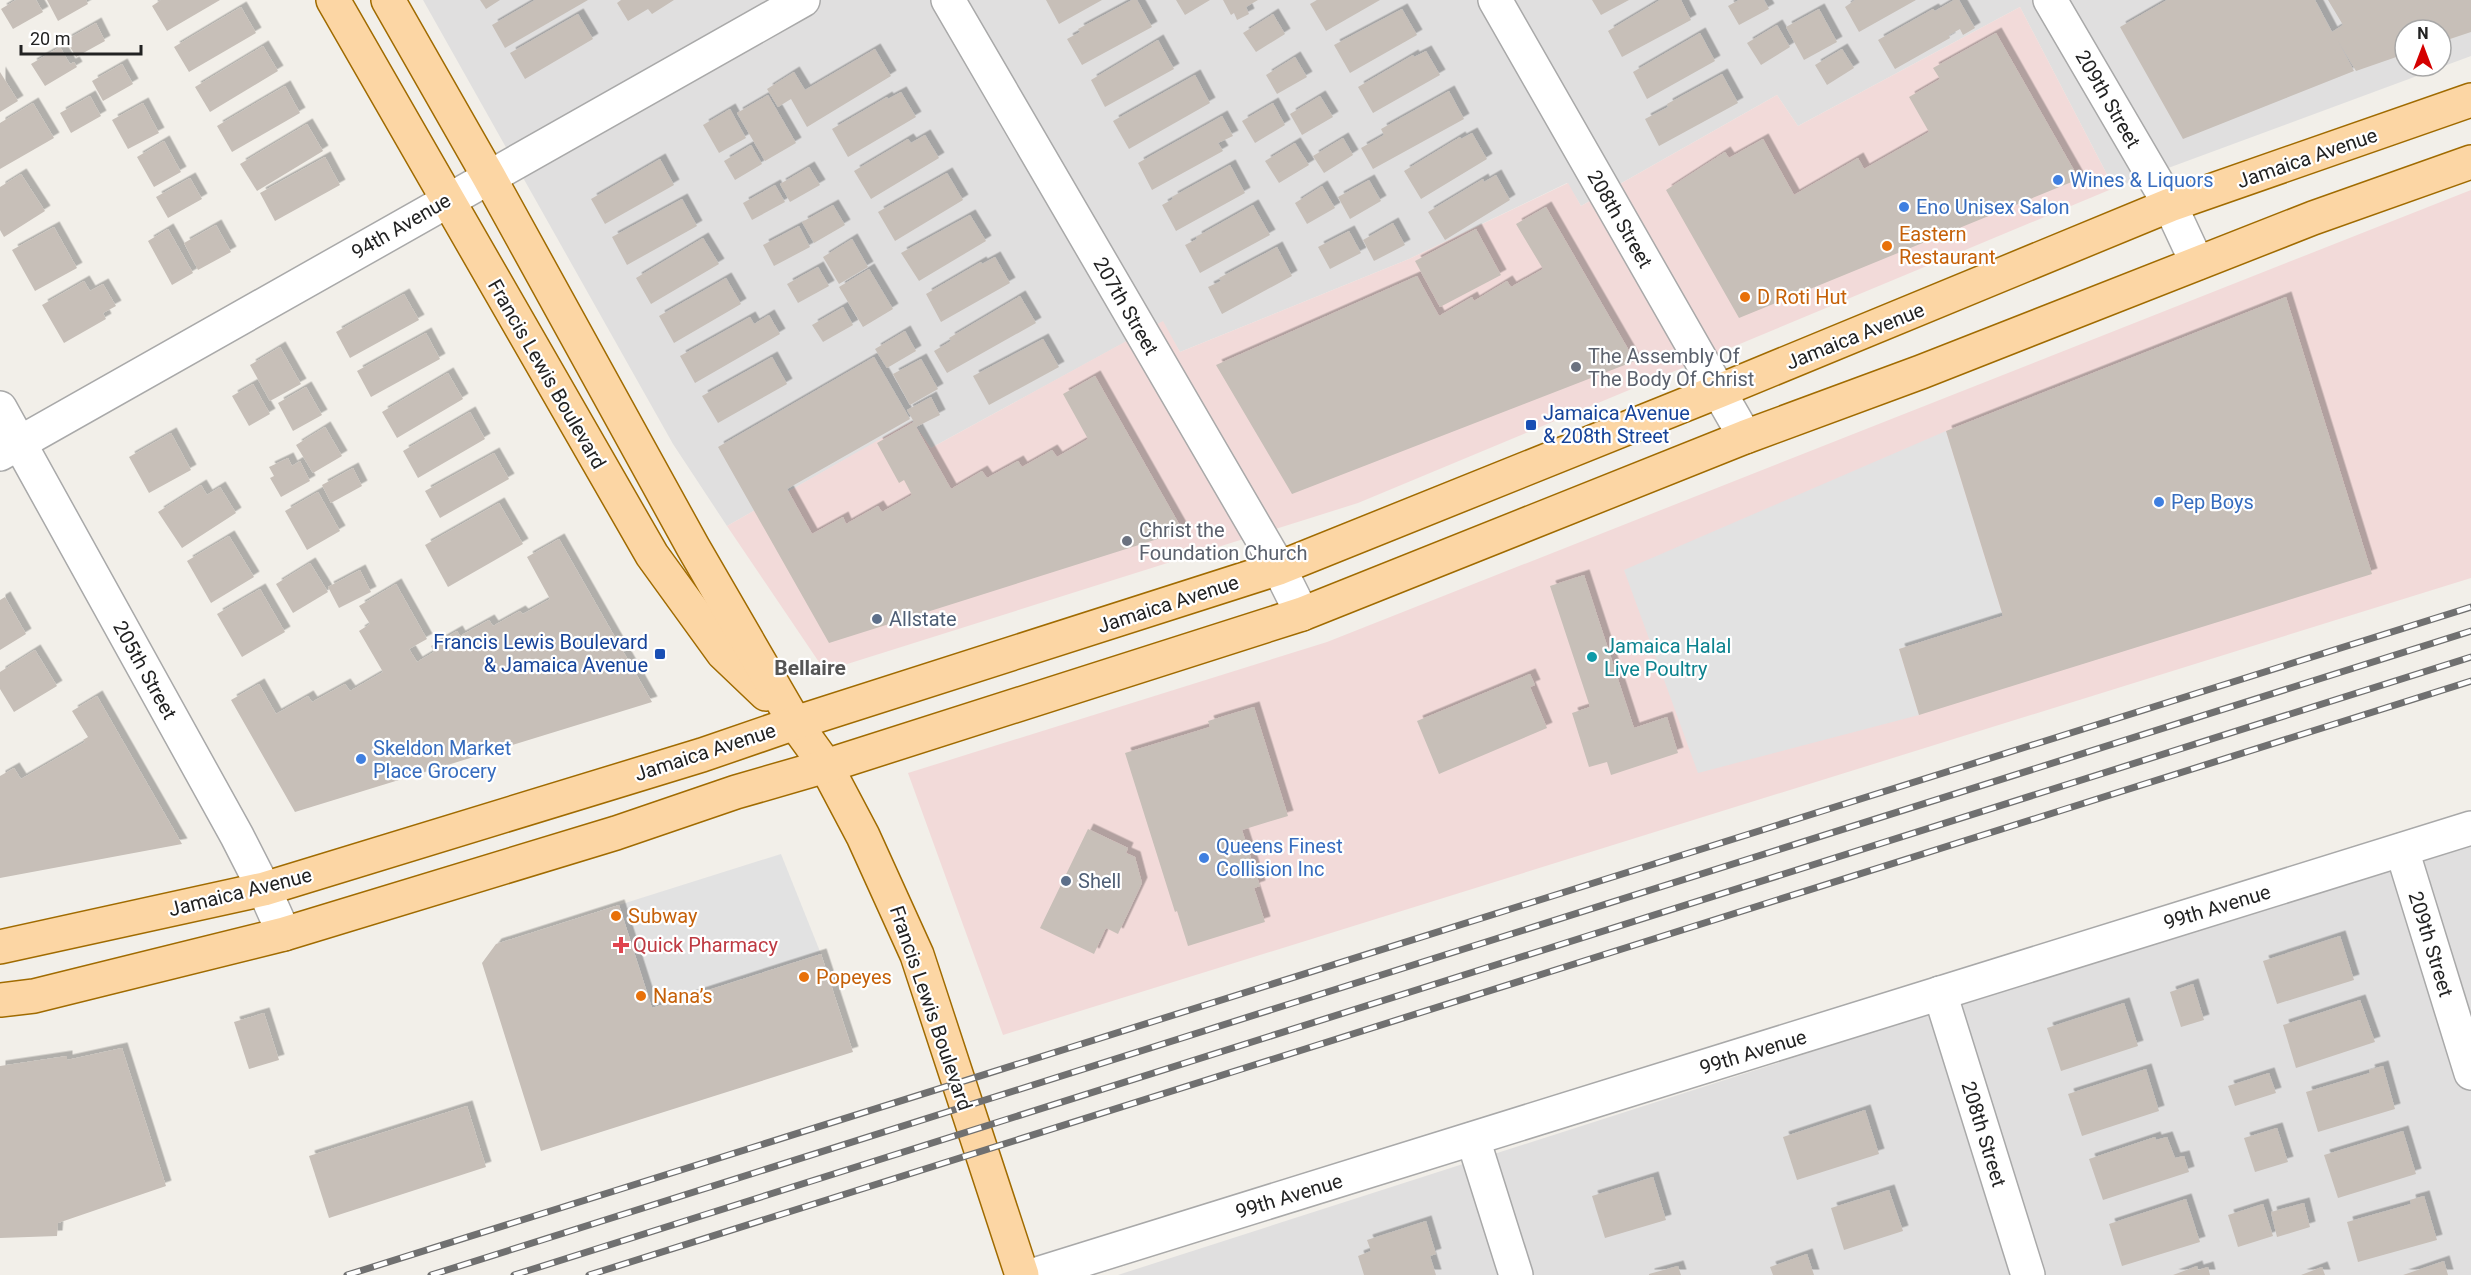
<svg xmlns="http://www.w3.org/2000/svg" width="2471" height="1275" font-family="Roboto,sans-serif">
	<style>
		.residential { fill: #e0dfdf; fill-rule: evenodd }
		.commercial { fill: #f2dad9 }
		.parking { fill: #e2e2e2 }
		.building { fill: #c7bfb8; filter: url(#shadow) }
		.lines { fill: none; stroke-linecap: round; stroke-linejoin: round }
		.minor-casing { stroke: #a9a9a9; stroke-width: 36 }
		.major-casing { stroke: #a06b00; stroke-width: 36 }
		.minor { stroke: #fff; stroke-width: 33 }
		.major { stroke: #fcd6a4; stroke-width: 33 }
		.rail-casing { stroke: #707070; stroke-width: 7 }
		.rail { stroke: #fff; stroke-width: 4.5; stroke-dasharray: 14; stroke-linecap: butt }
		.shop-dot { fill: #3f7fe0; stroke: #fff; stroke-width: 2 }
		.food-dot { fill: #e8710a; stroke: #fff; stroke-width: 2 }
		.worship-dot { fill: #6b7280; stroke: #fff; stroke-width: 2 }
		.transit-dot { fill: #1a4fb4; stroke: #fff; stroke-width: 2 }
		.service-dot { fill: #5c6f8a; stroke: #fff; stroke-width: 2 }
		.culture-dot { fill: #0f9aa8; stroke: #fff; stroke-width: 2 }
		.health-dot { fill: #e0444e; stroke: #fff; stroke-width: 2 }
		.labels { text-anchor: middle; dominant-baseline: central; stroke-width: 4.5; stroke-linejoin: round; paint-order: stroke }
		.street-label { font-size: 20px; fill: #222; stroke: #fff }
		.shop-label { font-size: 20px; fill: #366cbe; stroke: #fff; text-anchor: start }
		.food-label { font-size: 20px; fill: #c56008; stroke: #fff; text-anchor: start }
		.worship-label { font-size: 20px; fill: #5b616d; stroke: #fff; text-anchor: start }
		.transit-label { font-size: 20px; fill: #164399; stroke: #fff; text-anchor: start }
		.service-label { font-size: 20px; fill: #4e5e75; stroke: #fff; text-anchor: start }
		.culture-label { font-size: 20px; fill: #0d838f; stroke: #fff; text-anchor: start }
		.health-label { font-size: 20px; fill: #be3a42; stroke: #fff; text-anchor: start }
		.neighbourhood-label { font-size: 21px; font-weight: bold; fill: #555; stroke: #fff }
	</style>
	<defs>
		<filter id="shadow"><feDropShadow dx="5.5" dy="-5.5" stdDeviation="0" flood-color="#0004"/></filter>
	</defs>
	<rect width="100%" height="100%" fill="#f2efe9"/>
	<g class="residential">
		<path d="M423,0H2471V56L2114,188L2020,7L1798,126L1777,95L1581,206L1567,183L1409,259L1180,352L1162,322L931,448L912,422L727,526L673,444ZM2405,30H2441V66H2405Z"/>
		<path d="M2471,840V1275H1118L1124,1273Z"/>
	</g>
	<g class="commercial">
		<path d="M2020,7L2114,188L1358,503L825,671L727,526L912,421L931,448L1163,321L1180,352L1409,259L1568,183L1581,206L1777,95L1798,126Z"/>
		<path d="M2471,190V578L1003,1035L908,773L1327,642Z"/>
	</g>
	<g class="parking">
		<path d="M1946,431L2003,616L1899,649L1919,715L1698,773L1624,570Z"/>
		<path d="M781,854L821,954L652,1008L619,905Z"/>
	</g>
	<g class="building">
		<path d="M16,0H36L43,12L13,29L1,9Z"/>
		<path d="M47,0H86L88,4L58,21Z"/>
		<path d="M161,0H220L167,31L152,6Z"/>
		<path d="M480,0H500L486,9Z"/>
		<path d="M535,0H588L505,48L492,25Z"/>
		<path d="M621,0H674L652,14L648,9L628,21L617,3Z"/>
		<path d="M1046,0H1102L1059,24Z"/>
		<path d="M1132,0H1137L1152,27L1082,65L1067,39L1080,32L1078,29Z"/>
		<path d="M1176,0H1210L1185,15Z"/>
		<path d="M1223,0H1258L1246,7L1249,14L1237,20L1234,13L1231,15Z"/>
		<path d="M1317,0H1380L1326,31L1310,4Z"/>
		<path d="M1592,0H1629L1601,15Z"/>
		<path d="M1660,0H1681L1691,20L1622,57L1608,31Z"/>
		<path d="M1739,0H1764L1769,9L1739,25L1728,6Z"/>
		<path d="M1855,0H1916L1859,32L1845,7Z"/>
		<path d="M1954,0H1959L1975,28L1963,35L1960,29L1949,35L1950,38L1895,69L1878,40L1933,9L1935,11Z"/>
		<path d="M2167,0H2315L2332,32L2343,25L2328,0H2471V32L2441,42V30H2405V54L2356,71L2338,41L2354,71L2183,139L2120,27Z"/>
		<path d="M241,7L256,33L189,72L174,47Z"/>
		<path d="M1402,9L1417,35L1350,73L1334,45Z"/>
		<path d="M1819,9L1837,42L1804,60L1786,27Z"/>
		<path d="M578,14L593,39L525,79L510,53Z"/>
		<path d="M1273,14L1285,34L1256,52L1243,33Z"/>
		<path d="M96,23L105,41L76,57L66,40Z"/>
		<path d="M1777,25L1790,47L1761,65L1747,43Z"/>
		<path d="M1700,33L1715,61L1647,99L1633,72Z"/>
		<path d="M1996,33L2079,179L1739,318L1666,190L1725,152L1729,158L1763,139L1794,195L1858,158L1864,169L1929,132L1909,97L1940,79L1933,68Z"/>
		<path d="M1158,40L1174,69L1105,107L1091,80Z"/>
		<path d="M263,46L278,71L210,112L195,87Z"/>
		<path d="M60,47L70,64L74,62L77,67L45,86L31,64Z"/>
		<path d="M875,49L891,76L807,127L791,99L778,107L767,89L794,72L805,90Z"/>
		<path d="M1842,49L1854,68L1827,85L1815,65Z"/>
		<path d="M1426,51L1440,75L1373,113L1358,87L1413,55L1414,57Z"/>
		<path d="M1295,57L1307,77L1277,94L1266,75Z"/>
		<path d="M122,64L133,84L103,101L92,81Z"/>
		<path d="M0,72L18,101L0,112Z"/>
		<path d="M1722,74L1738,103L1659,146L1645,119L1668,107L1667,104Z"/>
		<path d="M1195,75L1210,103L1129,149L1113,121Z"/>
		<path d="M285,86L300,113L232,152L217,126Z"/>
		<path d="M1449,91L1464,119L1373,169L1361,148L1384,135L1381,129Z"/>
		<path d="M901,92L916,117L848,157L832,129L887,97L888,99Z"/>
		<path d="M768,95L796,143L765,161L737,113Z"/>
		<path d="M90,96L101,116L71,133L60,113Z"/>
		<path d="M1320,96L1333,117L1302,135L1290,114Z"/>
		<path d="M33,103L54,138L0,169V123Z"/>
		<path d="M143,103L159,133L128,149L112,120Z"/>
		<path d="M1273,103L1285,125L1255,143L1242,121Z"/>
		<path d="M730,109L746,138L719,153L703,125Z"/>
		<path d="M1222,116L1233,136L1218,143L1223,151L1152,190L1138,163Z"/>
		<path d="M307,124L323,151L257,191L240,164Z"/>
		<path d="M1472,133L1487,159L1421,199L1404,171L1460,137L1461,139Z"/>
		<path d="M925,135L939,158L871,199L854,171L908,139L911,143Z"/>
		<path d="M1343,138L1353,155L1324,173L1313,156Z"/>
		<path d="M164,141L181,172L154,187L137,157Z"/>
		<path d="M1295,143L1309,165L1279,183L1265,161Z"/>
		<path d="M751,145L762,164L735,180L724,161Z"/>
		<path d="M325,157L340,185L275,221L260,193Z"/>
		<path d="M660,159L674,185L605,224L591,199Z"/>
		<path d="M1230,165L1245,193L1176,231L1162,205L1173,199L1172,197Z"/>
		<path d="M809,167L820,185L790,202L780,184Z"/>
		<path d="M947,173L963,200L895,241L878,212Z"/>
		<path d="M21,174L45,211L4,237L0,230V187Z"/>
		<path d="M1496,175L1510,200L1445,240L1428,212L1483,179L1484,182Z"/>
		<path d="M190,178L202,199L168,218L156,197Z"/>
		<path d="M1369,180L1381,201L1350,219L1338,197Z"/>
		<path d="M775,185L785,202L752,220L743,203Z"/>
		<path d="M1322,186L1335,208L1307,224L1295,203Z"/>
		<path d="M682,199L697,226L627,265L612,237Z"/>
		<path d="M833,205L845,225L814,243L802,222Z"/>
		<path d="M1253,205L1270,235L1200,273L1185,245L1197,239L1196,237Z"/>
		<path d="M1546,207L1635,361L1292,494L1216,365L1417,276L1439,316L1472,297L1474,301L1507,281L1511,287L1543,269L1516,224Z"/>
		<path d="M970,215L986,241L919,281L901,253Z"/>
		<path d="M1393,223L1405,245L1374,261L1363,240Z"/>
		<path d="M216,225L231,252L198,270L184,243Z"/>
		<path d="M799,226L810,247L774,266L763,245Z"/>
		<path d="M54,227L77,268L35,291L12,250Z"/>
		<path d="M168,229L193,273L172,285L148,241Z"/>
		<path d="M1476,229L1501,275L1440,307L1415,261Z"/>
		<path d="M1349,231L1361,253L1330,269L1318,247Z"/>
		<path d="M703,238L719,264L651,304L636,278Z"/>
		<path d="M852,239L868,267L839,284L823,257Z"/>
		<path d="M1277,247L1292,276L1222,314L1208,287L1221,281L1219,278Z"/>
		<path d="M995,257L1010,283L941,322L926,294L981,262L982,264Z"/>
		<path d="M818,267L829,286L798,303L787,284Z"/>
		<path d="M869,269L893,309L863,327L839,287Z"/>
		<path d="M726,278L741,304L674,343L659,316Z"/>
		<path d="M84,281L90,291L103,284L116,306L103,313L106,319L64,343L42,305Z"/>
		<path d="M404,294L419,320L350,358L336,332Z"/>
		<path d="M1020,296L1036,323L947,373L934,351L951,341L949,338Z"/>
		<path d="M2286,297L2372,574L1919,715L1899,649L2003,616L1946,431Z"/>
		<path d="M843,307L853,325L823,342L812,325Z"/>
		<path d="M769,315L780,334L695,383L680,356L750,317L754,324Z"/>
		<path d="M905,331L916,351L887,368L875,349Z"/>
		<path d="M426,333L440,359L371,397L357,371Z"/>
		<path d="M1043,339L1059,367L989,405L973,376Z"/>
		<path d="M280,347L301,384L270,401L250,365Z"/>
		<path d="M772,357L787,384L718,423L702,396Z"/>
		<path d="M874,357L910,419L787,489L812,534L843,517L846,524L878,506L882,512L912,495L904,480L899,483L877,443L914,422L907,410L931,397L940,415L916,427L951,489L982,471L987,478L1018,461L1022,467L1052,450L1057,457L1088,439L1063,394L1095,376L1183,531L829,643L718,447Z"/>
		<path d="M921,359L938,389L910,405L893,374Z"/>
		<path d="M448,373L463,399L397,438L382,412Z"/>
		<path d="M253,384L270,414L249,426L232,396Z"/>
		<path d="M306,387L322,415L293,431L278,403Z"/>
		<path d="M470,412L485,439L418,478L403,451Z"/>
		<path d="M325,427L342,456L313,473L296,445Z"/>
		<path d="M171,433L191,470L149,493L129,457Z"/>
		<path d="M494,453L509,479L440,518L425,491Z"/>
		<path d="M288,458L292,466L300,461L310,481L281,497L270,478L274,476L269,467Z"/>
		<path d="M353,468L362,486L331,503L322,485Z"/>
		<path d="M201,485L207,495L220,487L236,513L182,548L158,512Z"/>
		<path d="M318,492L340,531L307,550L285,511Z"/>
		<path d="M499,503L523,544L448,587L425,545Z"/>
		<path d="M229,536L254,577L211,603L187,561Z"/>
		<path d="M559,539L652,702L295,812L231,700L259,684L276,714L308,696L312,702L345,684L350,691L383,672L359,631L370,624L359,606L396,584L427,639L409,649L417,662L434,652L431,646L457,631L460,636L489,620L493,626L520,611L523,614L550,599L527,557Z"/>
		<path d="M310,563L328,592L293,613L276,584Z"/>
		<path d="M360,570L371,592L339,608L328,587Z"/>
		<path d="M1584,575L1634,728L1667,717L1678,753L1611,775L1607,762L1589,767L1572,713L1590,707L1550,586Z"/>
		<path d="M260,589L285,632L242,657L217,614Z"/>
		<path d="M5,597L26,634L0,650V600Z"/>
		<path d="M35,650L57,686L14,712L0,689V672Z"/>
		<path d="M1530,674L1535,685L1530,687L1547,728L1439,774L1417,721Z"/>
		<path d="M97,696L182,844L0,878V776L14,768L21,779L85,742L83,740L88,737L72,711Z"/>
		<path d="M1254,707L1288,816L1242,830L1260,886L1254,888L1265,922L1188,946L1177,911L1175,912L1125,753L1210,727L1208,721Z"/>
		<path d="M1088,829L1128,848L1126,853L1135,857L1142,883L1118,934L1106,928L1094,954L1040,928Z"/>
		<path d="M619,905L652,1008L821,954L853,1052L541,1151L482,963L496,944Z"/>
		<path d="M2340,936L2354,980L2277,1004L2263,961Z"/>
		<path d="M2193,984L2204,1020L2181,1027L2170,992Z"/>
		<path d="M2360,1000L2375,1042L2296,1068L2283,1025Z"/>
		<path d="M2124,1003L2138,1046L2061,1071L2047,1028Z"/>
		<path d="M264,1013L279,1060L249,1069L234,1022Z"/>
		<path d="M122,1048L166,1186L58,1223L57,1236L0,1238V1066L67,1056V1060Z"/>
		<path d="M2383,1066L2395,1109L2318,1132L2306,1092L2370,1073L2369,1070Z"/>
		<path d="M2146,1069L2159,1111L2082,1136L2068,1094Z"/>
		<path d="M2269,1073L2276,1093L2235,1106L2228,1086Z"/>
		<path d="M467,1106L486,1167L329,1218L309,1156Z"/>
		<path d="M1865,1110L1879,1154L1797,1180L1783,1137Z"/>
		<path d="M2277,1128L2288,1162L2255,1172L2244,1138Z"/>
		<path d="M2403,1131L2416,1174L2338,1198L2324,1155Z"/>
		<path d="M2155,1137L2156,1140L2167,1137L2175,1158L2184,1156L2189,1172L2103,1200L2089,1159Z"/>
		<path d="M1653,1177L1666,1220L1605,1238L1592,1196Z"/>
		<path d="M1889,1190L1903,1231L1844,1250L1831,1208Z"/>
		<path d="M2424,1196L2437,1240L2358,1262L2347,1222L2411,1204L2410,1200Z"/>
		<path d="M2186,1199L2200,1242L2122,1266L2109,1224Z"/>
		<path d="M2304,1203L2310,1227L2277,1237L2271,1212Z"/>
		<path d="M2263,1204L2273,1236L2238,1247L2228,1215Z"/>
		<path d="M1426,1221L1436,1254L1430,1256L1436,1275H1364L1358,1256L1371,1251L1367,1240Z"/>
		<path d="M1807,1254L1814,1275H1773L1770,1267Z"/>
		<path d="M2444,1261L2448,1275H2403Z"/>
		<path d="M1678,1266L1681,1275H1649V1274Z"/>
		<path d="M2197,1266L2198,1270L2208,1267L2210,1275H2173Z"/>
		<path d="M2322,1267L2325,1275H2301Z"/>
	</g>
	<g class="lines">
		<g class="minor-casing">
			<g id="minor">
				<path d="M948,0L1279,568L1302,614"/>
				<path d="M1495,0L1745,437"/>
				<path d="M2050,0L2170,205L2197,263"/>
				<path d="M0,408L237,836L264,889L284,934"/>
				<path d="M0,454L803,0"/>
				<path d="M2402,850L2471,1073"/>
				<path d="M1940,993L2028,1275"/>
				<path d="M1473,1139L1516,1275"/>
				<path d="M1034,1275L2471,828"/>
			</g>
		</g>
		<g class="major-casing">
			<g id="major">
				<path d="M333,0L652,555L723,653L766,694"/>
				<path d="M388,0L489,177L693,547L795,723L826,766L863,836L917,955L1022,1275"/>
				<path d="M0,947L264,889L702,755L795,723L1279,568L1719,391L2170,205L2471,100"/>
				<path d="M0,1000L34,996L284,934L616,833L736,792L826,766L1302,614L1745,437L1921,372L2313,218L2471,162"/>
			</g>
		</g>
		<use href="#minor" class="minor"/>
		<use href="#major" class="major"/>
		<g class="rail-casing">
			<g id="rail">
				<path d="M347,1275L2471,607"/>
				<path d="M431,1275L2471,631"/>
				<path d="M514,1275L2471,657"/>
				<path d="M589,1275L2471,681"/>
			</g>
		</g>
		<use href="#rail" class="rail"/>
	</g>
	<g class="shop-dot">
		<circle cx="2058" cy="180" r="6"/>
		<circle cx="1904" cy="207" r="6"/>
		<circle cx="2159" cy="502" r="6"/>
		<circle cx="361" cy="759" r="6"/>
		<circle cx="1204" cy="858" r="6"/>
	</g>
	<g class="food-dot">
		<circle cx="1887" cy="246" r="6"/>
		<circle cx="1745" cy="297" r="6"/>
		<circle cx="616" cy="916" r="6"/>
		<circle cx="804" cy="977" r="6"/>
		<circle cx="641" cy="996" r="6"/>
	</g>
	<g class="worship-dot">
		<circle cx="1576" cy="367" r="6"/>
		<circle cx="1127" cy="541" r="6"/>
	</g>
	<g class="transit-dot">
		<rect x="1525" y="419" width="12" height="12" rx="3"/>
		<rect x="654" y="648" width="12" height="12" rx="3"/>
	</g>
	<g class="service-dot">
		<circle cx="877" cy="619" r="6"/>
		<circle cx="1066" cy="881" r="6"/>
	</g>
	<circle class="culture-dot" cx="1592" cy="657" r="6"/>
	<path class="health-dot" d="M618 936h6v6h6v6h-6v6h-6v-6h-6v-6h6z"/>
	<g class="labels">
		<g class="street-label">
			<text transform="translate(2108 99) rotate(60)">209th Street</text>
			<text transform="translate(2307 158) rotate(-19)">Jamaica Avenue</text>
			<text transform="translate(1620 219) rotate(60)">208th Street</text>
			<text transform="translate(401 226) rotate(-30)">94th Avenue</text>
			<text transform="translate(1126 306) rotate(60)">207th Street</text>
			<text transform="translate(1855 336) rotate(-22)">Jamaica Avenue</text>
			<text transform="translate(547 374) rotate(60)">Francis Lewis Boulevard</text>
			<text transform="translate(1168 604) rotate(-18)">Jamaica Avenue</text>
			<text transform="translate(145 670) rotate(61)">205th Street</text>
			<text transform="translate(705 752) rotate(-18)">Jamaica Avenue</text>
			<text transform="translate(240 892) rotate(-14)">Jamaica Avenue</text>
			<text transform="translate(2217 907) rotate(-17)">99th Avenue</text>
			<text transform="translate(2431 944) rotate(73)">209th Street</text>
			<text transform="translate(931 1008) rotate(71)">Francis Lewis Boulevard</text>
			<text transform="translate(1753 1052) rotate(-17)">99th Avenue</text>
			<text transform="translate(1984 1134) rotate(73)">208th Street</text>
			<text transform="translate(1289 1196) rotate(-17)">99th Avenue</text>
		</g>
		<g class="shop-label">
			<text x="2070" y="180">Wines &amp; Liquors</text>
			<text x="1916" y="207">Eno Unisex Salon</text>
			<text x="2171" y="502">Pep Boys</text>
			<text x="373" y="748">Skeldon Market<tspan x="373" dy="23">Place Grocery</tspan></text>
			<text x="1216" y="846">Queens Finest<tspan x="1216" dy="23">Collision Inc</tspan></text>
		</g>
		<g class="food-label">
			<text x="1899" y="234">Eastern<tspan x="1899" dy="23">Restaurant</tspan></text>
			<text x="1757" y="297">D Roti Hut</text>
			<text x="628" y="916">Subway</text>
			<text x="816" y="977">Popeyes</text>
			<text x="653" y="996">Nana’s</text>
		</g>
		<g class="worship-label">
			<text x="1588" y="356">The Assembly Of<tspan x="1588" dy="23">The Body Of Christ</tspan></text>
			<text x="1139" y="530">Christ the<tspan x="1139" dy="23">Foundation Church</tspan></text>
		</g>
		<g class="transit-label">
			<text x="1543" y="413">Jamaica Avenue<tspan x="1543" dy="23">&amp; 208th Street</tspan></text>
			<text x="648" y="642" text-anchor="end">Francis Lewis Boulevard<tspan x="648" dy="23">&amp; Jamaica Avenue</tspan></text>
		</g>
		<g class="service-label">
			<text x="889" y="619">Allstate</text>
			<text x="1078" y="881">Shell</text>
		</g>
		<g class="culture-label">
			<text x="1604" y="646">Jamaica Halal<tspan x="1604" dy="23">Live Poultry</tspan></text>
		</g>
		<g class="health-label">
			<text x="633" y="945">Quick Pharmacy</text>
		</g>
		<g class="neighbourhood-label">
			<text x="810" y="668">Bellaire</text>
		</g>
	</g>
	<g transform="translate(2423 48)"><circle r="28" fill="#ffffff" stroke="#a7a7a7" stroke-width="1.5"/>
	<path d="M0-4.5L10 22L0 15L-10 22Z" fill="#d40000"/>
	<text y="-9" font-size="16" font-weight="bold" text-anchor="middle" fill="#222222">N</text>
	</g>
	<path d="M21 45v9h120v-9" fill="none" stroke="#222222" stroke-width="3"/>
	<text x="30" y="45" font-size="18" fill="#222222" stroke="#ffffff" stroke-width="4.5" paint-order="stroke">20 m</text>
</svg>
